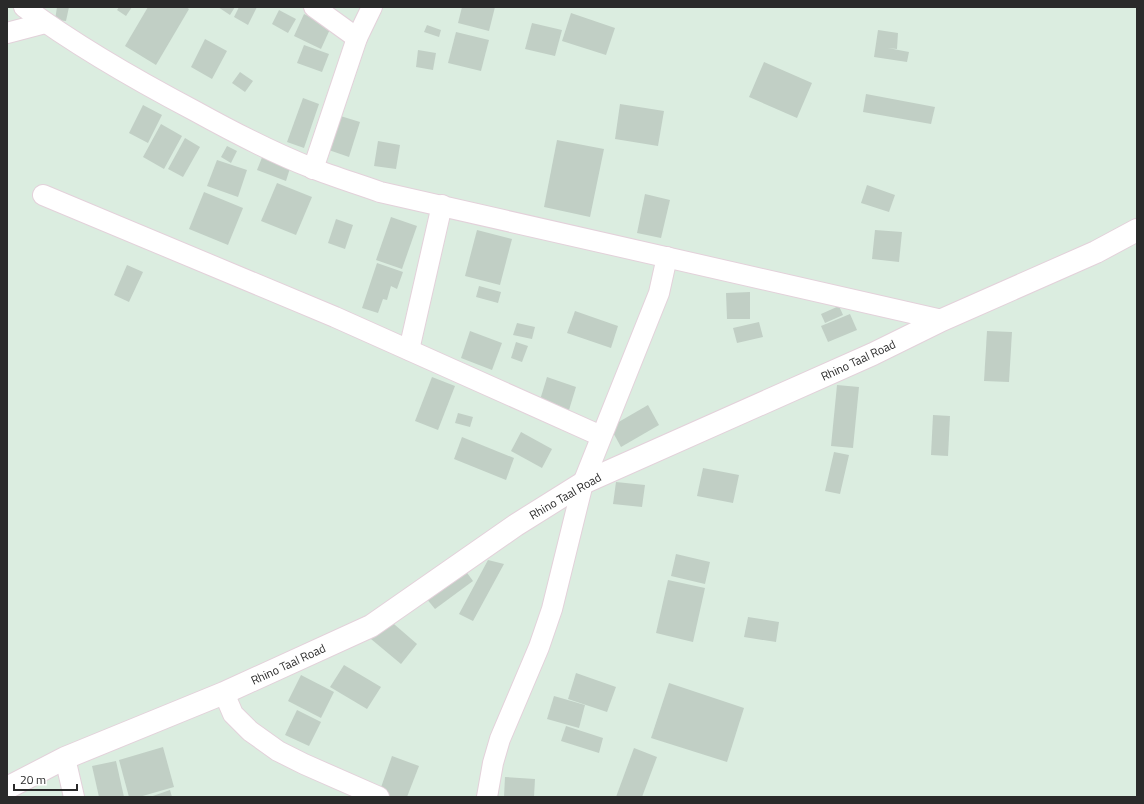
<svg xmlns="http://www.w3.org/2000/svg" width="1144" height="804" font-family="'Titillium Web',sans-serif">
	<style>
		.building { fill: #c1cfc5 }
		.lines { fill: none; stroke-linecap: round; stroke-linejoin: round }
		.minor-casing { stroke: #e3d1da; stroke-width: 22 }
		.tertiary-casing { stroke: #e3d1da; stroke-width: 24 }
		.minor { stroke: #fff; stroke-width: 20 }
		.tertiary { stroke: #fff; stroke-width: 22 }
		.labels { text-anchor: middle; dominant-baseline: central; stroke-width: 3.5; stroke-linejoin: round; paint-order: stroke }
		.street-label { font-size: 12px; fill: #2a2a2a; stroke: #fff }
	</style>
	<rect width="100%" height="100%" fill="#dbede0"/>
	<g class="building">
		<path d="M57,7H69L66,21L55,20Z"/>
		<path d="M119,7H132L126,16L117,10Z"/>
		<path d="M148,7H186L189,9L156,65L125,46Z"/>
		<path d="M218,7H235L230,15Z"/>
		<path d="M239,7H257L248,25L234,17Z"/>
		<path d="M462,7H495L489,31L458,23Z"/>
		<path d="M279,10L296,19L288,33L272,24Z"/>
		<path d="M571,13L615,28L606,55L562,41Z"/>
		<path d="M304,14L331,27L321,49L294,36Z"/>
		<path d="M532,23L562,30L555,56L525,49Z"/>
		<path d="M427,25L441,30L439,37L424,32Z"/>
		<path d="M878,30L898,33L897,49L888,48L909,52L907,62L874,57Z"/>
		<path d="M456,32L489,40L481,71L448,63Z"/>
		<path d="M205,39L227,51L212,79L191,67Z"/>
		<path d="M304,45L329,54L322,72L297,63Z"/>
		<path d="M418,50L436,53L433,70L416,67Z"/>
		<path d="M764,62L812,83L797,118L749,97Z"/>
		<path d="M240,72L253,81L245,92L232,83Z"/>
		<path d="M866,94L935,107L931,124L863,112Z"/>
		<path d="M303,98L319,104L304,148L287,142Z"/>
		<path d="M620,104L664,111L658,146L615,139Z"/>
		<path d="M143,105L162,115L148,143L129,133Z"/>
		<path d="M334,114L360,122L349,157L323,148Z"/>
		<path d="M161,124L182,136L164,169L143,157Z"/>
		<path d="M185,138L200,147L183,177L168,169Z"/>
		<path d="M557,140L604,149L590,217L544,207Z"/>
		<path d="M378,141L400,145L396,169L374,166Z"/>
		<path d="M227,146L237,151L231,163L221,157Z"/>
		<path d="M263,155L291,165L286,181L257,170Z"/>
		<path d="M217,160L247,170L238,197L207,186Z"/>
		<path d="M277,183L312,197L296,235L261,221Z"/>
		<path d="M867,185L895,195L889,212L861,203Z"/>
		<path d="M204,192L243,208L228,245L189,229Z"/>
		<path d="M645,194L670,200L661,238L637,233Z"/>
		<path d="M391,217L417,226L402,269L376,260Z"/>
		<path d="M336,219L353,225L345,249L328,243Z"/>
		<path d="M477,230L512,239L500,285L465,276Z"/>
		<path d="M875,230L902,232L899,262L872,259Z"/>
		<path d="M377,263L403,272L397,289L391,286L387,300L383,299L378,313L362,308Z"/>
		<path d="M127,265L143,272L129,302L114,295Z"/>
		<path d="M479,286L501,292L498,303L476,297Z"/>
		<path d="M750,292V319H727L726,293Z"/>
		<path d="M839,306L843,315L825,323L821,314Z"/>
		<path d="M575,311L618,326L611,348L567,333Z"/>
		<path d="M850,314L857,330L828,342L821,326Z"/>
		<path d="M759,322L763,337L737,343L733,328Z"/>
		<path d="M517,323L535,327L532,339L513,335Z"/>
		<path d="M470,331L502,343L492,370L461,358Z"/>
		<path d="M987,331L1012,332L1009,382L984,381Z"/>
		<path d="M516,342L528,346L522,362L511,358Z"/>
		<path d="M432,377L455,386L438,430L415,421Z"/>
		<path d="M547,377L576,387L569,410L540,400Z"/>
		<path d="M837,385L859,387L853,448L831,446Z"/>
		<path d="M648,405L659,425L621,447L610,427Z"/>
		<path d="M458,413L473,417L470,427L455,423Z"/>
		<path d="M933,415L950,416L948,456L931,455Z"/>
		<path d="M521,432L552,449L542,468L511,451Z"/>
		<path d="M462,437L514,458L506,480L454,459Z"/>
		<path d="M834,452L849,455L840,494L825,491Z"/>
		<path d="M703,468L739,475L733,503L697,496Z"/>
		<path d="M616,482L645,485L642,507L613,504Z"/>
		<path d="M676,554L710,562L705,584L671,576Z"/>
		<path d="M488,560L504,564L473,621L459,614Z"/>
		<path d="M465,570L473,581L435,609L426,598Z"/>
		<path d="M668,580L705,588L693,642L656,633Z"/>
		<path d="M748,617L779,622L776,642L744,637Z"/>
		<path d="M387,618L417,644L401,664L371,639Z"/>
		<path d="M344,665L381,687L367,709L330,687Z"/>
		<path d="M576,673L616,687L607,712L568,699Z"/>
		<path d="M301,675L334,692L321,718L288,701Z"/>
		<path d="M669,683L744,708L727,762L651,738Z"/>
		<path d="M554,696L585,705L579,728L547,719Z"/>
		<path d="M297,710L321,722L309,746L285,735Z"/>
		<path d="M566,726L603,738L599,753L561,741Z"/>
		<path d="M163,747L174,787L139,797H129L119,760Z"/>
		<path d="M634,748L657,757L642,797H616Z"/>
		<path d="M392,756L419,766L407,797H390L379,793Z"/>
		<path d="M116,761L124,797H99L92,766Z"/>
		<path d="M505,777L535,779L534,797H504Z"/>
		<path d="M170,790L172,797H150Z"/>
	</g>
	<g class="lines">
		<g class="minor-casing">
			<g id="minor">
				<path d="M24,7C78,47 136,80 195,111C233,132 271,152 312,168C334,177 358,184 380,192L942,320"/>
				<path d="M314,7L357,38"/>
				<path d="M7,33L45,23"/>
				<path d="M313,169L357,38L372,7"/>
				<path d="M43,195L335,317L601,436"/>
				<path d="M409,350L442,205"/>
				<path d="M224,693L233,714L250,731L278,751L304,764L379,797"/>
				<path d="M65,758L74,797"/>
				<path d="M487,797L493,763L500,739L539,647L552,609L583,483L659,293L667,257"/>
			</g>
		</g>
		<g class="tertiary-casing">
			<path id="tertiary" d="M7,788L65,758L224,693L371,626L516,525L583,483L873,354L942,320L1096,252L1137,230"/>
		</g>
		<use href="#minor" class="minor"/>
		<use href="#tertiary" class="tertiary"/>
	</g>
	<g class="labels">
		<g class="street-label">
			<text transform="translate(858 360) rotate(-25)">Rhino Taal Road</text>
			<text transform="translate(565 496) rotate(-30)">Rhino Taal Road</text>
			<text transform="translate(288 664) rotate(-25)">Rhino Taal Road</text>
		</g>
	</g>
	<rect width="1144" height="804" fill="none" stroke="#2a2a2a" stroke-width="16"/>
	<path d="M14 784v6h63v-6" fill="none" stroke="#2a2a2a" stroke-width="2"/>
	<text x="20" y="784" font-size="12" fill="#2a2a2a" stroke="#ffffff" stroke-width="3" paint-order="stroke">20 m</text>
</svg>
